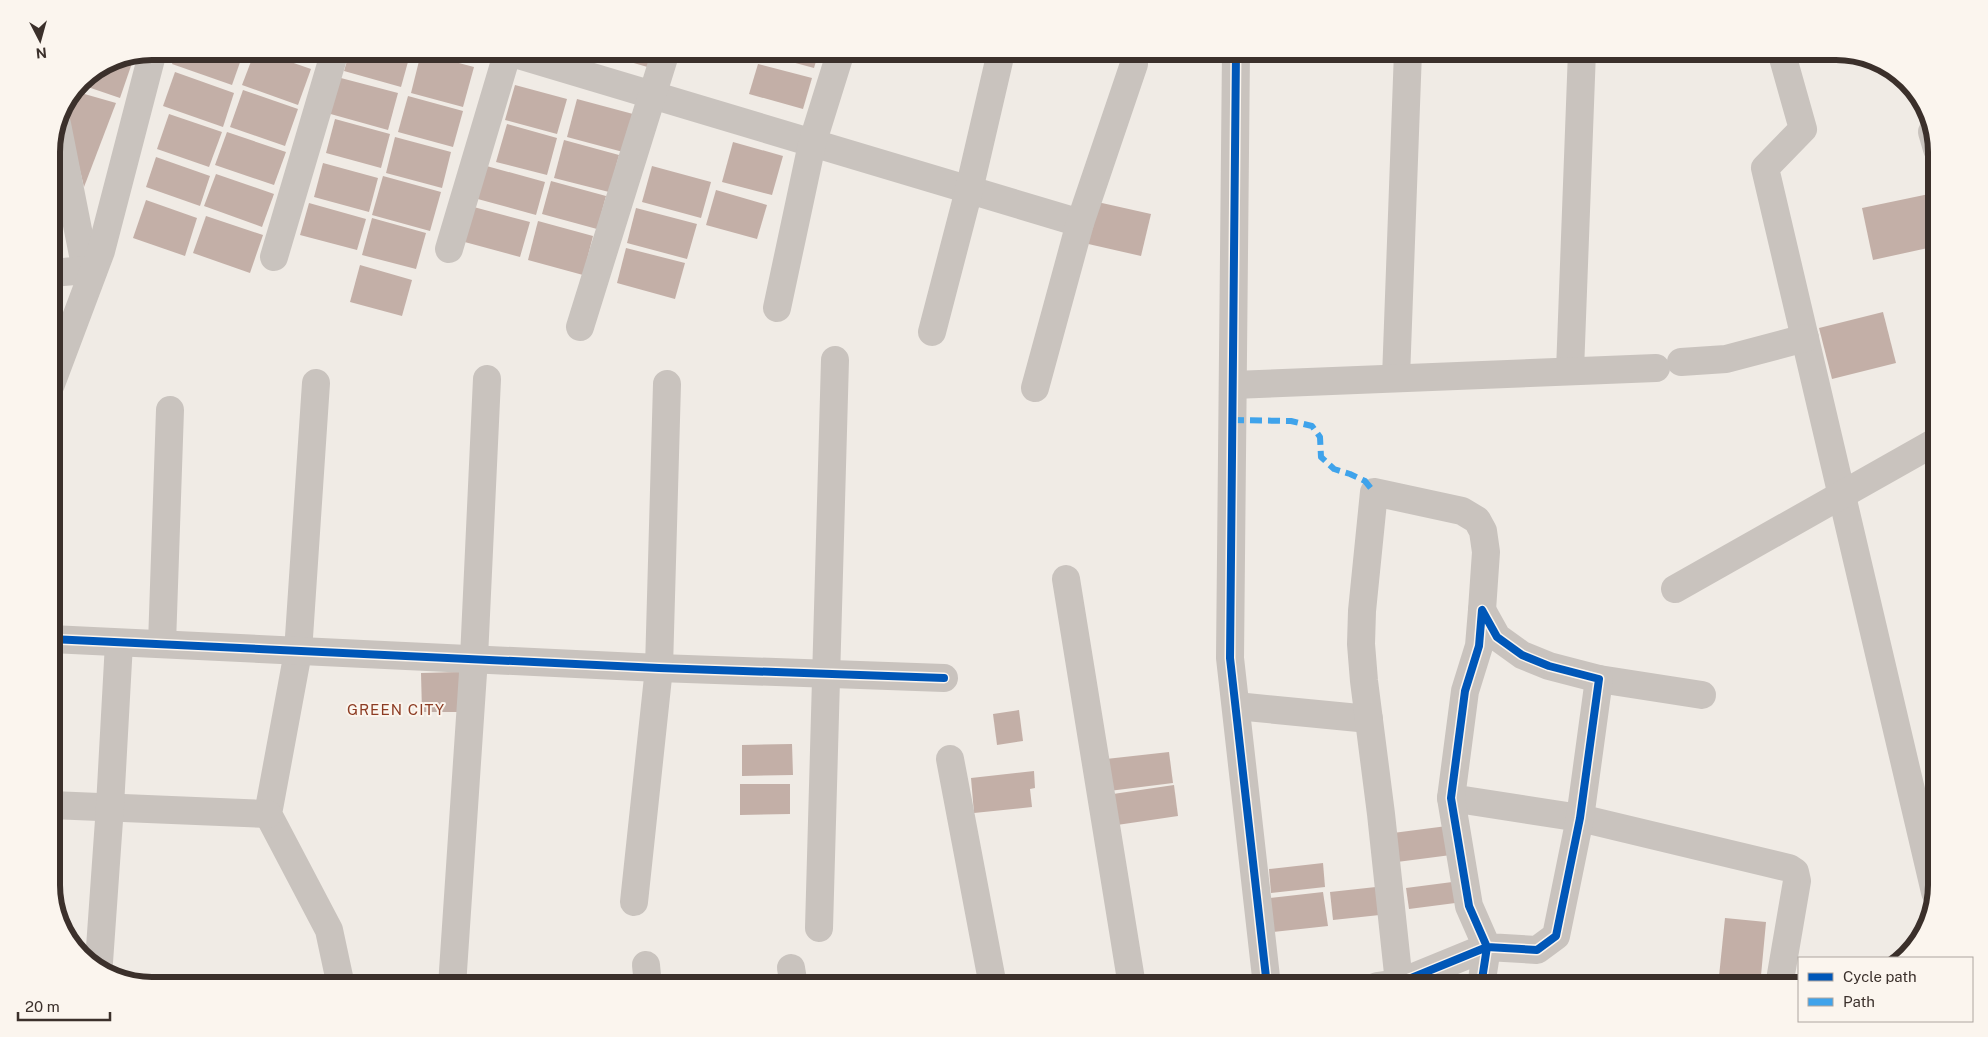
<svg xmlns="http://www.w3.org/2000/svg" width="1988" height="1037" font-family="'Public Sans',sans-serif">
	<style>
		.building { fill: #c3afa7 }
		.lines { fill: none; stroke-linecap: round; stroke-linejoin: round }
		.minor { stroke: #c9c3be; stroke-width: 28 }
		.quiet { stroke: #3fa3eb; stroke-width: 6; stroke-dasharray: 12 6; stroke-linecap: butt }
		.cycleway-casing { stroke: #fbf5ee; stroke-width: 11 }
		.cycleway { stroke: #0057b8; stroke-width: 8 }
		.labels { text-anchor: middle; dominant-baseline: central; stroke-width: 4; stroke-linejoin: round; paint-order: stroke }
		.neighbourhood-label { font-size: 15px; letter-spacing: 1px; fill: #8c3b22; stroke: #fbf5ee }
		.rim { fill: none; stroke: #3b302b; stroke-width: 6 }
	</style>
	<rect width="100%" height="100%" fill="#f0ebe5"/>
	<g class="building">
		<path d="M177,51H244L232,85L172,64Z"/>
		<path d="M255,51H259L311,69L298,105L242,85Z"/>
		<path d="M277,51H310L306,62Z"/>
		<path d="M350,51H411L401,87L344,71Z"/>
		<path d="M592,51H656L651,68Z"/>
		<path d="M762,51H819L814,68L762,54Z"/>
		<path d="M421,53L474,67L463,107L411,93Z"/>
		<path d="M117,58L132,63L120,98L79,84L81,80Z"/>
		<path d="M758,64L812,78L803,109L749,94Z"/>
		<path d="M175,72L234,93L223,127L163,106Z"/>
		<path d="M337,77L398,93L388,130L327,113Z"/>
		<path d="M515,85L567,99L557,134L505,120Z"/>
		<path d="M243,90L298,109L285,146L230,127Z"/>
		<path d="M74,91L116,103L84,187L64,104Z"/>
		<path d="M408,96L463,111L453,147L398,132Z"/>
		<path d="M577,99L633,114L623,152L567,137Z"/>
		<path d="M169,114L222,132L209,167L157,149Z"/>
		<path d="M335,119L390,134L381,168L326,153Z"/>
		<path d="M507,124L557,138L547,175L496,162Z"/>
		<path d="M227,132L286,152L274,185L215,165Z"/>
		<path d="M395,137L451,152L442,188L386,173Z"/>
		<path d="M564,140L619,155L609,192L554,178Z"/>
		<path d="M733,142L783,156L772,195L722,182Z"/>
		<path d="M156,157L210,176L200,206L146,187Z"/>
		<path d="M323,163L378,178L369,212L314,197Z"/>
		<path d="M483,165L545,182L536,215L474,198Z"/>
		<path d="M652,166L711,182L701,218L642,202Z"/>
		<path d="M216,174L274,194L262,227L204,206Z"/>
		<path d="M383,176L441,192L430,231L372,215Z"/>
		<path d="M551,181L606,196L597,229L542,214Z"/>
		<path d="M716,190L767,205L757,239L706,225Z"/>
		<path d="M1929,194L1937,231V246L1873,260L1862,208Z"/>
		<path d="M146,200L197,218L185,256L133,238Z"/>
		<path d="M1093,201L1151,214L1141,256L1084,243Z"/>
		<path d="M309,203L366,219L357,250L300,235Z"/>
		<path d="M470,206L530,222L520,257L461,241Z"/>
		<path d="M636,208L697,224L687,259L627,243Z"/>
		<path d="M206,216L263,235L250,273L193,253Z"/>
		<path d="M372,218L426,233L416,269L362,255Z"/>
		<path d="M538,221L593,236L583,275L528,260Z"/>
		<path d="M626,248L685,263L675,299L617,283Z"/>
		<path d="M360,265L412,280L402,316L350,302Z"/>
		<path d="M1883,312L1896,363L1832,379L1819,328Z"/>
		<path d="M459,672V712H422L421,673Z"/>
		<path d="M1019,710L1023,741L997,745L993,714Z"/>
		<path d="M1937,722V751L1931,753L1925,725Z"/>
		<path d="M792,744L793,775L742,776V745Z"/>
		<path d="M1169,752L1173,783L1109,791L1106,759Z"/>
		<path d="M1034,771L1035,788L1030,789L1032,807L974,813L971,778Z"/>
		<path d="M740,784H790V814L740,815Z"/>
		<path d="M1174,785L1178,816L1117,825L1113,794Z"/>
		<path d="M1447,826L1451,855L1397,862L1393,833Z"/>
		<path d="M1323,863L1325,887L1271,893L1269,869Z"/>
		<path d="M1460,881L1463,902L1409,909L1406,888Z"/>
		<path d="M1385,886L1389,914L1333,920L1330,892Z"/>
		<path d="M1323,892L1328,926L1273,932L1269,898Z"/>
		<path d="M1725,918L1766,922L1760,986H1718Z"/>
	</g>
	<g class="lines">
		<g class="minor">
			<path d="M505,51L1080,223"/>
			<path d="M1236,51L1230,658L1267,986"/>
			<path d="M1781,51L1803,129L1765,168L1935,892"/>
			<path d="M57,124L84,260L87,270L93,271"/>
			<path d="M1932,132L1937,149"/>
			<path d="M449,249L508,51"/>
			<path d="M274,257L335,51"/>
			<path d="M51,273L87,270"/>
			<path d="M777,308L812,144L841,51"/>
			<path d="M580,327L666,51"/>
			<path d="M932,332L969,190L999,61"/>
			<path d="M1681,362L1726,359L1805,338"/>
			<path d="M1570,371L1582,51"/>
			<path d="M1396,378L1408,51"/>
			<path d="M316,383L298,652L268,814L329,930L341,986"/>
			<path d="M51,384L101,251L153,51"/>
			<path d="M1233,385L1656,368"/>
			<path d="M1035,388L1080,223L1134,64"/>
			<path d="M1066,579L1132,986"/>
			<path d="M1675,589L1937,441"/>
			<path d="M51,639L659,668L944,678"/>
			<path d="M162,644L170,410"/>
			<path d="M1599,679L1702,695"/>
			<path d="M1236,706L1369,719"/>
			<path d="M950,759L993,986"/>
			<path d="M1451,798L1580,818L1789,868L1795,872L1797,881L1779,986"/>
			<path d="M51,805L268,814"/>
			<path d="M634,902L659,668L667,384"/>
			<path d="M819,928L835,360"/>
			<path d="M99,962L110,806L119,643"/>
			<path d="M646,965L648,986"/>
			<path d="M791,968L794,986"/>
			<path d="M452,986L474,658L487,379"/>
			<path d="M1377,986L1399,983L1487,947L1537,950L1556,936L1580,818L1599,679L1549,666L1522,655L1497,637L1482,610L1479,646L1465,691L1451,798L1469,906L1487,947L1481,986"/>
			<path d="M1398,986L1399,983L1381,814L1364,681L1361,644L1362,611L1374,492L1462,511L1477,520L1483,531L1486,552L1482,610"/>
		</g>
		<path class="quiet" d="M1232,420L1291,421L1312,426L1320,437L1321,457L1334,469L1350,474L1365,481L1374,492"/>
		<g class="cycleway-casing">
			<g id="cycleway">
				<path d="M1236,51L1230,658L1267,986"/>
				<path d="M51,639L659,668L944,678"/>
				<path d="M1377,986L1399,983L1487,947L1537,950L1556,936L1580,818L1599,679L1549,666L1522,655L1497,637L1482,610L1479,646L1465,691L1451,798L1469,906L1487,947L1481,986"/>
			</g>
		</g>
		<use href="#cycleway" class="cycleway"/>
	</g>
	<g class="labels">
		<g class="neighbourhood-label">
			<text x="396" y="709">GREEN CITY</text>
		</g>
	</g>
	<path d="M0 0H1988V1037H0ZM152 60H1836A92 92 0 0 1 1928 152V885A92 92 0 0 1 1836 977H152A92 92 0 0 1 60 885V152A92 92 0 0 1 152 60Z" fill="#fbf5ee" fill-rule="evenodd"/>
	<path class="rim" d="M152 60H1836A92 92 0 0 1 1928 152V885A92 92 0 0 1 1836 977H152A92 92 0 0 1 60 885V152A92 92 0 0 1 152 60Z"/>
	<rect x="1798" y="957" width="175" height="65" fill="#fbf5ee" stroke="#aea6a0"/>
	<rect x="1808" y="973" width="25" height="8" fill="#0057b8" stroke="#aea6a0"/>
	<text x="1843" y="982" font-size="15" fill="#3b302b">Cycle path</text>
	<rect x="1808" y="998" width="25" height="8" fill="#3fa3eb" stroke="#aea6a0"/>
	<text x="1843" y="1007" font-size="15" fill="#3b302b">Path</text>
	<g transform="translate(40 40) rotate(174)" stroke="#fbf5ee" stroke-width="4" paint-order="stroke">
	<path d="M0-4L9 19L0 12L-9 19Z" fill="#3b302b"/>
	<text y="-8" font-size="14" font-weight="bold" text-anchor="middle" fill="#3b302b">N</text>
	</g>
	<path d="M18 1012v8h92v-8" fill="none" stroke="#3b302b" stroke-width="2.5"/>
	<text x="25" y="1012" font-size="15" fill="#3b302b" stroke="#fbf5ee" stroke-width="4" paint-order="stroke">20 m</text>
</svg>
